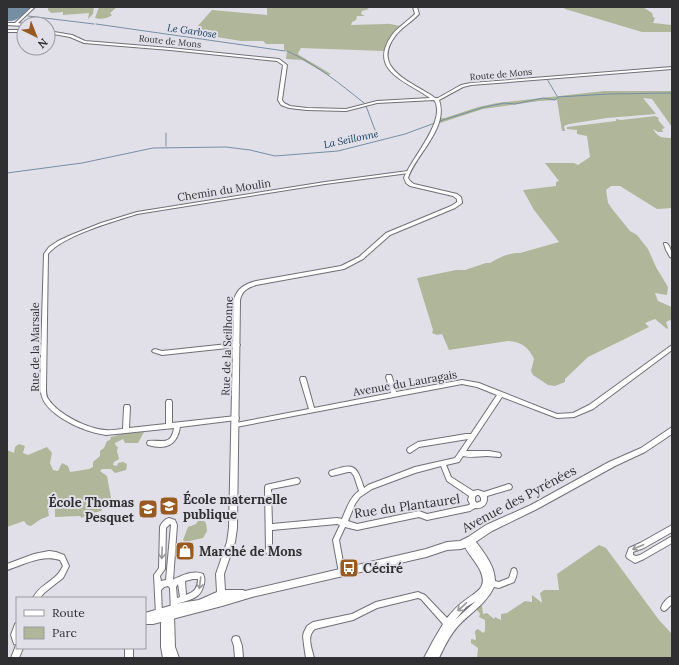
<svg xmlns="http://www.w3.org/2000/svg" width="679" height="665" font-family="Lora,serif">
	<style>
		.green { fill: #b0b699 }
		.water { fill: #768ea4 }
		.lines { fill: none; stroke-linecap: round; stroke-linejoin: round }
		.stream { stroke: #768ea4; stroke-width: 1 }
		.minor-casing { stroke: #706f77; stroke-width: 2 }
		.tertiary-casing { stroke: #706f77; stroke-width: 2 }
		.minor { fill: #fff; fill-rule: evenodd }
		.tertiary { fill: #fff; fill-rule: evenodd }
		.oneway { stroke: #989899 }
		.labels { text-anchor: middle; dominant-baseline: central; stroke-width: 4; stroke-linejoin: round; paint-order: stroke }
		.far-street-label { font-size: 9px; fill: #303033; stroke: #e1e0e9 }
		.far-water-label { font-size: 10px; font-style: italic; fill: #0e3758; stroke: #e1e0e9 }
		.street-label { font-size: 11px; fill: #303033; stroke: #e1e0e9 }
		.near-poi-label { font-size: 13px; font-weight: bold; fill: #303033; stroke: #e1e0e9; text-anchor: start }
		.near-street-label { font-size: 13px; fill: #303033; stroke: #e1e0e9 }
	</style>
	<rect width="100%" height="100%" fill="#e1e0e9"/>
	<g class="green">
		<path d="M48,7L53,8L94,7L93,14L88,19L89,13L63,15V12L51,13L48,10Z"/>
		<path d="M99,7H117L110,13L112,15C109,18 99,20 95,18Z"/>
		<path d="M267,7H370H366L369,9L362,11L361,14L365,16H357L356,20L352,22L351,25C363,25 373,24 385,24C390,23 395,26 401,26L390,37L384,51L301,48L298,53L299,55L331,74L328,75L302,60L286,59L287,51L284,50V44H266L263,41H241L193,33L198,31L196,28L212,10L267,15Z"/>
		<path d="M563,7H643L652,13L653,17L655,18L653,23L672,25V32H642L565,9Z"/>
		<path d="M604,91H672V127L652,99L643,98L656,114L607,118L569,124L564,126L565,131H562L557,100L539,101L483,109L440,123L439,118H445L478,107L497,103Z"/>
		<path d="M655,116L659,118L658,120L665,128L662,129L663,132H658L653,129C658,138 663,138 672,138V208L657,209L620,186H611L606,190L608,203L613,210L630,231L637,235L648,249L656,267L668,287L667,295L655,293L658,301L672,307V321L670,320L666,322L668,328L667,329L655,319L645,323L649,327L588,357L565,379V382L555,386L548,385L533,375L531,371L534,359C528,347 522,342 508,341L449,350L442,334L437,335L432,333L433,330L417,278L456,270H465L486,263H490C498,258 510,252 520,253L559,242L534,210L523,190L556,186V182L559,181L545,163H574L578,165L590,157L587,136L577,134V130L567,129V127L616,121V119L621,120Z"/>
		<path d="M144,432L138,443H125L123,439L115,443L116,446L118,447L117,451L119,459L114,462L113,465L117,466L118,463L123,462L127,464L126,470L115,473L111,469H102L100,471L107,476L111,498L108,500L101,511L88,514L82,518L80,516L55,517V508L51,507L48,510L49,516L41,519L31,526L27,525L24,521L7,527V450L14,453L15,447L19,444L25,446L23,453L28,455L47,447L52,453L50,463L53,470L58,471L62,463L68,466L70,472L89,469L93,467V462L100,456V451L104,448L107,441L110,440L111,437L125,433Z"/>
		<path d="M198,521H204L206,523L207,531L203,538L185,542L183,540L188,527L196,524Z"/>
		<path d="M599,545L606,548L659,620L672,634V658H477L478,648L471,643V639L476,640L475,631L478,629L483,633L485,631V620L479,617L480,614L478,611L468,605L471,598L482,606L483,614L487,613L494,619L495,617L501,620V614L507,613L525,601L532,602V595L541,602H542L540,593L544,590H559L557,574Z"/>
	</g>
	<path class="water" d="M7,7H31C24,14 18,22 7,21Z"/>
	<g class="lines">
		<g class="stream">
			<path d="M28,16L94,24"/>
			<path d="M96,24L285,51"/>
			<path d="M287,51C316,64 339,83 364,103"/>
			<path d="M547,79L557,96"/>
			<path d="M366,106L378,138"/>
			<path d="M440,121L481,108L504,103L515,104L543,98L555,100L558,97L608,94L672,93"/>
			<path d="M166,133V146"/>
			<path d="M7,173L82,163L153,148L226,147L250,150L275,156L338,151L405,134L435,123"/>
		</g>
		<g class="minor-casing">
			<g id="minor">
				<path d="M32,7H35L18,23L24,24V26L7,25V23H15Z"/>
				<path d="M408,171H409V173L325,184L137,214C115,221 62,236 48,254L46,388C46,392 46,397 49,400C58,414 88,429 105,430C111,431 117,429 123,429L124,407L125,405H129L130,407L129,428L166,424V402L167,400H171L172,402V423L236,416H238L239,418L238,420H236L180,427C177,446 165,450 148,445L147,443L148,441C161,439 171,447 174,428L106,435C86,432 57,420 45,403C42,399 41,393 40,388L44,254L49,247L58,241L71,235L101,223L137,212L325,182Z"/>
				<path d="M664,243H666C670,245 672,253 672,258L670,257L666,250L664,244Z"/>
				<path d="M237,343L239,344L240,345L239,346L237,347L162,355L153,352L152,351L153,350L155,349L162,351Z"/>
				<path d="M672,345V350L593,409L574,417L557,418L502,397L466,451H489L500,453L501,455L500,457C496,457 491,456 487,456C479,456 471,458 463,456L459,462L446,465L451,477L473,491L478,490L484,492L509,484L511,485L512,487L511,489L487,496C488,504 483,509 475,508L470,511L427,520L419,517L357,530L345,527L339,540L345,573L344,575L342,576L340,575L339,573L333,540L340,525L337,524L272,530V552L271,554L269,555L267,554L266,552L265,487L266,485L297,478L299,479L300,481L299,483L297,484L271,489L272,524L337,518L342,519C346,510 350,497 359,491L354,476L351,472H348L332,476L330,475L329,473L330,471C354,463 356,464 364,488L368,485L415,467L455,458L468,439L419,447L410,453L408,452L407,450L408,448L418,442L466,434H471L497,395L477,387L462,384L236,427H234L233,425L234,423H236L309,409L300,379L301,377H305L306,379L314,408L391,393L386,377L387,375H391L392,377L396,392L462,380L479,383L557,414L573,413L589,405ZM441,466L447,481L469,496L468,500L470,504L469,505L427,514L419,511L357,524L348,521L355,504L360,497L372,489L415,473ZM477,495H479L481,498V501L477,503L475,501V497Z"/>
				<path d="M169,518L175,520L177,525L173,580L174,579C184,575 193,570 203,574C205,578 205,582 203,587C200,599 188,600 177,604V611L176,613L174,614V616L175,647L179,658H171L170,654L171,658H163L161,647V618H159L157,617L156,615L154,575L159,568L160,527C161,523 165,519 169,518ZM170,524L171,525L166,580L161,581L160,576L165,569L166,528ZM193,579H198C198,587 195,592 186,595L185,581ZM178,584L180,597L177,598L176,587ZM168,586L170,588L171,613L169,614L168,619L166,615L164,614H162L161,590L164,587Z"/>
				<path d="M672,525V532L644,548L633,552V555L636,556L640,555L672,536V543L644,559L635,563L627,558L626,556L629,548L640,543Z"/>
				<path d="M471,537L473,538C482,550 495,565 495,581L499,582L509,578L512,569L514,568L516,569C518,573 516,578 514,582L499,588L494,587C486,604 470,613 458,626C450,635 444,647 439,658H424L433,641L443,624L421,599L418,598L377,608L353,620L315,629C306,636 312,649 314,658H306L304,645L303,636L304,632L307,626L313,622L352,614L376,602L418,592L425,595L447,618C452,612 457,606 463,602C475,592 489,589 480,570C475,560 467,553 463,543L464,541L466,540L468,541L469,538ZM476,601L455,620L466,607Z"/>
				<path d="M49,551L56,552L64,555L69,566L63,578L44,593L40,598H33C38,587 49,583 57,575C60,572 61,569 63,566L60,560C42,554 23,565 7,570V564L34,554Z"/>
				<path d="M672,596V604L666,610L664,611L662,610L661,608C662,604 667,597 672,596Z"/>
				<path d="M17,622V645L14,644L11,635L15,624Z"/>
				<path d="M236,636L239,637L242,646L243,658H235L234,646L232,640L233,637Z"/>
				<rect x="125" y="648" width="8" height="10"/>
			</g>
		</g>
		<g class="tertiary-casing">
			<g id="tertiary">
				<path d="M413,7H417L419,14C412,22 402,27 396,35C369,69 413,82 435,98H438L461,85L471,83L672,67V69L471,85L463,87L439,100C449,128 416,154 408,178L410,181L414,184L457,194L461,197L462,202V203L455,208L390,235L363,259L344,269L256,285C247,288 242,291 240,300L237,528L235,542L224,574L225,590H243L245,591L426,549L447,542L460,541L468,537L486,525L531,505L609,462L641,448L672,427V434L645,452L615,466L537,509L492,531L474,543L464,548L461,549L447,550L426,557L252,597L222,606L153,624H145V613L180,603L199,600L217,592L216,574L227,542L229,528L234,300C237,288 245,284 256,281L341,266L359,257L386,233L451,206L457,202V199L453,196L410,186L406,183L404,178C410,160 448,119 434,100L377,103L346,111L307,110L289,108L281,105L278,100L283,65L277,61L170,50L84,43L70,37L48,33V31L72,35L85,41L170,48L279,59L287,65L282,100L284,103L290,106L307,108L346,109L377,101L430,98C407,81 367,71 392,35C398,27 408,21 415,14Z"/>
				<rect x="7" y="30" width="17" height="2"/>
				<path d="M16,645H17V648H23L19,658H11Z"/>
			</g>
		</g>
		<use href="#minor" class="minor"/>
		<use href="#tertiary" class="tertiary"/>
	</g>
	<defs><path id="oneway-shaft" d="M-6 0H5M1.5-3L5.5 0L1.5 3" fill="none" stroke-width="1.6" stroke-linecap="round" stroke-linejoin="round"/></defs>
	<g class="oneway">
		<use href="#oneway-shaft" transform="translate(638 547) rotate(157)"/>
		<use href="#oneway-shaft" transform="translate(162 553) rotate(92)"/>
		<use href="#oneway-shaft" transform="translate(200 583) rotate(97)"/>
		<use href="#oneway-shaft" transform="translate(462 607) rotate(137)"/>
	</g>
	<defs>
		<g id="school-square" transform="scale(1)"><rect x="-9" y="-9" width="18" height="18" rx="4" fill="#995a22" stroke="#e1e0e9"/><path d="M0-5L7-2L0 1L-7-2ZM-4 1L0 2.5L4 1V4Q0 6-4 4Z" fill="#fff"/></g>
		<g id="shop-square" transform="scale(1)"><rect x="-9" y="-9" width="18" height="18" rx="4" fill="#995a22" stroke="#e1e0e9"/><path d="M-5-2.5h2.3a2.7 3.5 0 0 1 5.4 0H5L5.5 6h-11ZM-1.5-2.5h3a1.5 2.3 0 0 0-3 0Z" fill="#fff"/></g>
		<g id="bus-square" transform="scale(1)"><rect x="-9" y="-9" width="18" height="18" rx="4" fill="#995a22" stroke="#e1e0e9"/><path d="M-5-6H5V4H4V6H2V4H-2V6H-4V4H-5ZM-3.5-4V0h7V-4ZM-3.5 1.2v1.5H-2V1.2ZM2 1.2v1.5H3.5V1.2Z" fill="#fff"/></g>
	</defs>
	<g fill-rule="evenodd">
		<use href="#school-square" x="169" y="506"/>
		<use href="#school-square" x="148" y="509"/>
		<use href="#shop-square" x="185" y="551"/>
		<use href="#bus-square" x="349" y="568"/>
	</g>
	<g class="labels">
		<g class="far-street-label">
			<text transform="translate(170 41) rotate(6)">Route de Mons</text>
			<text transform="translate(501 74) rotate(-5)">Route de Mons</text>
		</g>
		<g class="far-water-label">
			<text transform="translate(192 31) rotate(8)">Le Garbose</text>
			<text transform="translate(351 139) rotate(-12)">La Seillonne</text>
		</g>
		<g class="street-label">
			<text transform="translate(224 190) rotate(-9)">Chemin du Moulin</text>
			<text transform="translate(227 346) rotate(-88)">Rue de la Seilhonne</text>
			<text transform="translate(35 347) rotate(-90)">Rue de la Marsale</text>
			<text transform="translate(405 383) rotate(-10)">Avenue du Lauragais</text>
		</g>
		<g class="near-poi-label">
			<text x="183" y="499">École maternelle<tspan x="183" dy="15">publique</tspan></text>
			<text x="134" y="502" text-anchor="end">École Thomas<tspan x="134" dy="15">Pesquet</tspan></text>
			<text x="199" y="551">Marché de Mons</text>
			<text x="363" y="568">Céciré</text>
		</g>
		<g class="near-street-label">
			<text transform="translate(519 499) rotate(-28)">Avenue des Pyrénées</text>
			<text transform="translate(407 506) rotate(-8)">Rue du Plantaurel</text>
		</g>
	</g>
	<rect width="679" height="665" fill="none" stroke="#303033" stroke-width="16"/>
	<rect x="16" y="597" width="130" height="52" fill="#e1e0e9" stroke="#9a9aa0"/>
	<rect x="24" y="610" width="20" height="6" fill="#ffffff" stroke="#9a9aa0"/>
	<text x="52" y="617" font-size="12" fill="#303033">Route</text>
	<rect x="24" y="627" width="20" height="12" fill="#b0b699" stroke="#9a9aa0"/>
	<text x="52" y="637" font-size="12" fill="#303033">Parc</text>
	<g transform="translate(36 36) rotate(137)"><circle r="19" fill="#e1e0e9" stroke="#9a9aa0"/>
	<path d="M0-3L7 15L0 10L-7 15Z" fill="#995a22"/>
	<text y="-6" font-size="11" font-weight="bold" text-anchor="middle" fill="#303033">N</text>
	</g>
</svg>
